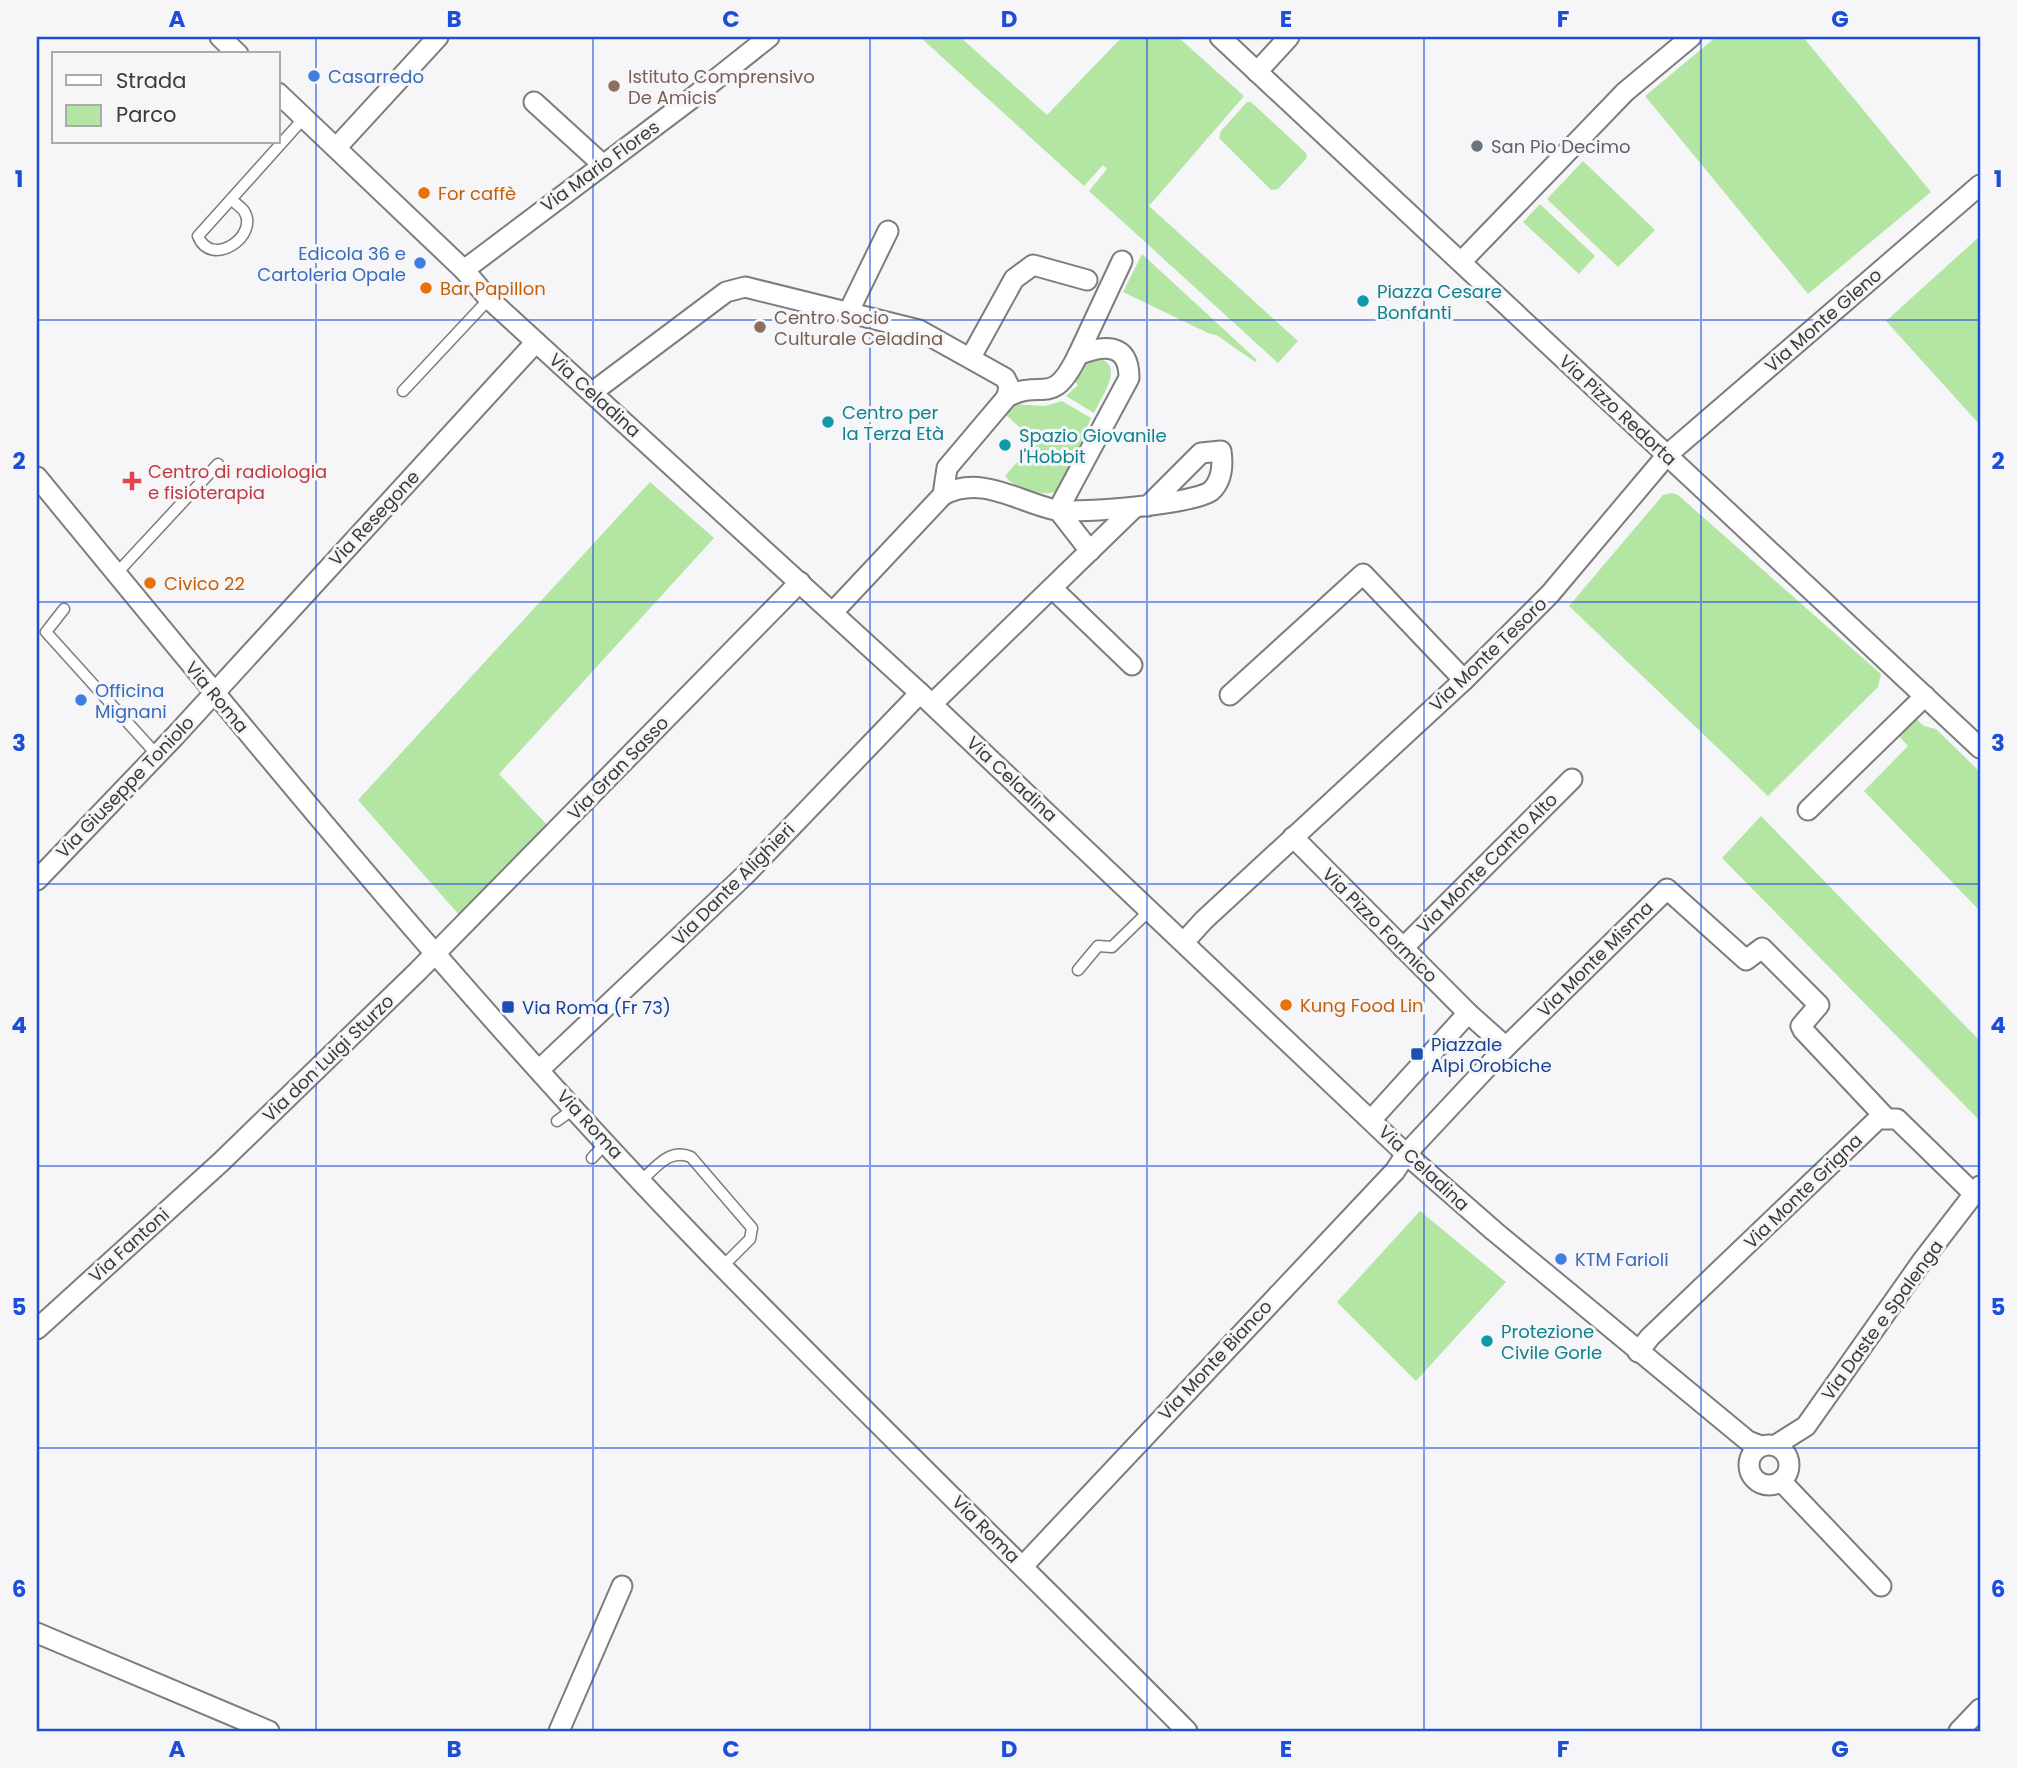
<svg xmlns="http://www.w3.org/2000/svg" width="2017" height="1768" font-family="Poppins,sans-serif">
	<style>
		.green { fill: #b3e5a3 }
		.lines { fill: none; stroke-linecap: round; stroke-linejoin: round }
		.service-casing { stroke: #7d7d7e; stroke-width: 13 }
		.minor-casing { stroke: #7d7d7e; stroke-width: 23 }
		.service { stroke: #fff; stroke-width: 10 }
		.minor { stroke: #fff; stroke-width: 19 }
		.grid { fill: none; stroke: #1d4ed8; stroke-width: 2; stroke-opacity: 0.55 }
		.shop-dot { fill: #3f7fe0; stroke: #f6f6f8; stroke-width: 2.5 }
		.education-dot { fill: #8d6e63; stroke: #f6f6f8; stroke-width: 2.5 }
		.worship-dot { fill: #6b7280; stroke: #f6f6f8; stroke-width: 2.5 }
		.food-dot { fill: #e8710a; stroke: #f6f6f8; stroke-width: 2.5 }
		.culture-dot { fill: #0f9aa8; stroke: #f6f6f8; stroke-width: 2.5 }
		.health-dot { fill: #e0444e; stroke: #f6f6f8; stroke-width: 2.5 }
		.transit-dot { fill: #1a4fb4; stroke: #f6f6f8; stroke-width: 2.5 }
		.labels { text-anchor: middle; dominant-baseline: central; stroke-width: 6; stroke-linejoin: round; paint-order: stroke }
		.shop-label { font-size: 18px; fill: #366cbe; stroke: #f6f6f8; text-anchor: start }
		.education-label { font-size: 18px; fill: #785e54; stroke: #f6f6f8; text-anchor: start }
		.worship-label { font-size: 18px; fill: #5b616d; stroke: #f6f6f8; text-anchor: start }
		.street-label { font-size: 18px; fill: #3b3b3b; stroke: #f6f6f8 }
		.food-label { font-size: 18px; fill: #c56008; stroke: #f6f6f8; text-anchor: start }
		.culture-label { font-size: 18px; fill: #0d838f; stroke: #f6f6f8; text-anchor: start }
		.health-label { font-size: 18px; fill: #be3a42; stroke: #f6f6f8; text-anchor: start }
		.transit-label { font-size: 18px; fill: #164399; stroke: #f6f6f8; text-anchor: start }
		.neatline { fill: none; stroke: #1d4ed8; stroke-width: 2.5 }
		.grid-label { font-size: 23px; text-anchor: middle; font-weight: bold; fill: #1d4ed8 }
	</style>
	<rect width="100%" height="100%" fill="#f6f6f8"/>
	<g class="green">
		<path d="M920,37H960L1047,115L1122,37H1178L1244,96L1149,206L1298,341L1278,363L1089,191L1107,169L1103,165L1084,186Z"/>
		<path d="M1716,37H1803L1931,192L1808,294L1645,96Z"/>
		<path d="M1247,102H1251L1306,153L1307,158L1278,189L1271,190L1219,138L1221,131Z"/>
		<path d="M1583,161L1655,230L1618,267L1547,199Z"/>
		<path d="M1540,204L1595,256L1579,274L1523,222Z"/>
		<path d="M1980,236V425L1886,321Z"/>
		<path d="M1142,254L1257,360L1255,362L1218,336L1208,333L1123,292Z"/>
		<path d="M1086,358C1130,356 1105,391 1094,413L1066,396L1078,385L1074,380Z"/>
		<path d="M1062,401L1091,418C1080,443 1073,466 1060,490C1046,498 1015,490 1005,476L1035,441L1005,414L1014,404L1045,406Z"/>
		<path d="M650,482L714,538L499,774L549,827L460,916L358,800Z"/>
		<path d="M1671,493L1678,495L1881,674L1878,687L1768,796L1569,606L1663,495Z"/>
		<path d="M1915,718L1924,726L1936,729L1980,772V911L1864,791L1908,746L1898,735Z"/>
		<path d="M1761,816L1980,1041V1121L1722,858Z"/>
		<path d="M1420,1211L1506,1282L1416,1381L1337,1302Z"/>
	</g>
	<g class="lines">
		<g class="service-casing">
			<g id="service">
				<path d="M231,199C235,203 241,207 244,211C260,236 211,269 198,236L304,118"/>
				<path d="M403,391L489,299"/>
				<path d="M116,574L218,464"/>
				<path d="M64,609L46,632L157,755"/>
				<path d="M1078,970L1098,946L1112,947L1150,910"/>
				<path d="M557,1121L575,1108"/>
				<path d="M592,1158L606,1143"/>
				<path d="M642,1180C657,1166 670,1148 691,1157L752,1228L750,1239L723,1266"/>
			</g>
		</g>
		<g class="minor-casing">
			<g id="minor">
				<path d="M220,37L238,54"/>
				<path d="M1220,37L1980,748"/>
				<path d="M1257,72L1289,37"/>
				<path d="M278,93L464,270L489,299L920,693L1406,1154L1494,1231L1748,1441L1761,1446"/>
				<path d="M534,102L602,164"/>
				<path d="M336,148L438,37"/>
				<path d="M1461,262L1625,92L1691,37"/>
				<path d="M464,270L691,99L769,37"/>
				<path d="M849,311L888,231"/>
				<path d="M1078,355L1122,261"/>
				<path d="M971,357L1014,279L1033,265L1087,280"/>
				<path d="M594,391L726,292L745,287L919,330L1005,378L1009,386L1007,397"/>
				<path d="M37,477C254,741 470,1007 709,1253C866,1414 1028,1571 1187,1731"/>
				<path d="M943,495C981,474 1018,502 1056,510C1079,514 1194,504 1211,491C1222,481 1223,465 1221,451L1201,453L1148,506"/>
				<path d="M1058,510L1090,551"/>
				<path d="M1052,588L1132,665"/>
				<path d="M833,612L943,495L947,468L1007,397C1044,377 1051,410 1078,355C1103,345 1129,342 1129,378L1058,510"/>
				<path d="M1230,695L1363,574L1464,680"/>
				<path d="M932,704L1134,508"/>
				<path d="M1808,810L1925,696"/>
				<path d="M37,880L175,736L536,342"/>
				<path d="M1184,942L1204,920L1464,680L1550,594L1667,455L1980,185"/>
				<path d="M1403,948L1572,779"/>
				<path d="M1506,1047L1667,889L1746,960L1762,948L1819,1005L1801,1026L1803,1030L1885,1117"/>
				<path d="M540,1069L745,875L920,693"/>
				<path d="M1372,1119L1468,1013"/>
				<path d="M37,1329L221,1162L418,971L800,582"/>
				<path d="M1638,1352L1650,1337L1878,1119H1897L1974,1194"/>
				<path d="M1776,1445L1806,1426L1923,1260L1980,1186"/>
				<circle cx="1769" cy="1465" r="20"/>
				<path d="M1781,1481L1881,1586"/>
				<path d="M1023,1566L1395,1171L1406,1154L1506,1047L1468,1013L1293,837"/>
				<path d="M37,1633L269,1731"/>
				<path d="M559,1731L622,1586"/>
				<path d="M1959,1731L1980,1709"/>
			</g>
		</g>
		<use href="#service" class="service"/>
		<use href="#minor" class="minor"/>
	</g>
	<path class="grid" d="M316,37V1731M593,37V1731M870,37V1731M1147,37V1731M1424,37V1731M1701,37V1731M37,320H1980M37,602H1980M37,884H1980M37,1166H1980M37,1448H1980"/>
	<g class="shop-dot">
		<circle cx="314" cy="76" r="7"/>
		<circle cx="420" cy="263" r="7"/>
		<circle cx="81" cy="700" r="7"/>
		<circle cx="1561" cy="1259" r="7"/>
	</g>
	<g class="education-dot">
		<circle cx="614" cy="86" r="7"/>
		<circle cx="760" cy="327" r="7"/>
	</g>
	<circle class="worship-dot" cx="1477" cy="146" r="7"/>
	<g class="food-dot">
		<circle cx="424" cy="193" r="7"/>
		<circle cx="426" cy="288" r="7"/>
		<circle cx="150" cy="583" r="7"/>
		<circle cx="1286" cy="1005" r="7"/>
	</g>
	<g class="culture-dot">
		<circle cx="1363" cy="301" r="7"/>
		<circle cx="828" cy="422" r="7"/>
		<circle cx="1005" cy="445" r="7"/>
		<circle cx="1487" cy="1341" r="7"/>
	</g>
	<path class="health-dot" d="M128.5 470.5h7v7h7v7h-7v7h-7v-7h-7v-7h7z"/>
	<g class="transit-dot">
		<rect x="501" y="1000" width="14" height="14" rx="3.5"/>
		<rect x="1410" y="1047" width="14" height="14" rx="3.5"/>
	</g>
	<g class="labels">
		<g class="shop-label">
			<text x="328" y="76">Casarredo</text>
			<text x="406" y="253" text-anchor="end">Edicola 36 e<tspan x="406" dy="21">Cartoleria Opale</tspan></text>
			<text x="95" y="690">Officina<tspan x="95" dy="21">Mignani</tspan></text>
			<text x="1575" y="1259">KTM Farioli</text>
		</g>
		<g class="education-label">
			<text x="628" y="76">Istituto Comprensivo<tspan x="628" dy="21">De Amicis</tspan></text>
			<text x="774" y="317">Centro Socio<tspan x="774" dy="21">Culturale Celadina</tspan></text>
		</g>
		<g class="worship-label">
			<text x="1491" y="146">San Pio Decimo</text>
		</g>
		<g class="street-label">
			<text transform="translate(600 166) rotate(-36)">Via Mario Flores</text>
			<text transform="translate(1823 320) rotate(-41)">Via Monte Gleno</text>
			<text transform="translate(595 395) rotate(42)">Via Celadina</text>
			<text transform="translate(1618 410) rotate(43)">Via Pizzo Redorta</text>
			<text transform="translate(374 518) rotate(-47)">Via Resegone</text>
			<text transform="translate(1488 654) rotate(-44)">Via Monte Tesoro</text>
			<text transform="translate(217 697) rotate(50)">Via Roma</text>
			<text transform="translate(618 768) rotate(-46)">Via Gran Sasso</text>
			<text transform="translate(1012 779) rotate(43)">Via Celadina</text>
			<text transform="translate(125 787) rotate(-46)">Via Giuseppe Toniolo</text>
			<text transform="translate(1487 863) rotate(-45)">Via Monte Canto Alto</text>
			<text transform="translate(733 884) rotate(-45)">Via Dante Alighieri</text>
			<text transform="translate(1380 925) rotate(45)">Via Pizzo Formico</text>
			<text transform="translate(1595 959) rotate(-45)">Via Monte Misma</text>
			<text transform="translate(328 1058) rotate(-44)">Via don Luigi Sturzo</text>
			<text transform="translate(590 1124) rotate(47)">Via Roma</text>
			<text transform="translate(1424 1168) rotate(43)">Via Celadina</text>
			<text transform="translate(1803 1191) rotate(-44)">Via Monte Grigna</text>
			<text transform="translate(129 1245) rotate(-42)">Via Fantoni</text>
			<text transform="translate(1882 1320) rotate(-54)">Via Daste e Spalenga</text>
			<text transform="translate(1215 1360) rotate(-47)">Via Monte Bianco</text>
			<text transform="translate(986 1529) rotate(45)">Via Roma</text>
		</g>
		<g class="food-label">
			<text x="438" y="193">For caffè</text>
			<text x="440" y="288">Bar Papillon</text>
			<text x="164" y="583">Civico 22</text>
			<text x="1300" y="1005">Kung Food Lin</text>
		</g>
		<g class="culture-label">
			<text x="1377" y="291">Piazza Cesare<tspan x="1377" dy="21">Bonfanti</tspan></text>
			<text x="842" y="412">Centro per<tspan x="842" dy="21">la Terza Età</tspan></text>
			<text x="1019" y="435">Spazio Giovanile<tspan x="1019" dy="21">l'Hobbit</tspan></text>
			<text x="1501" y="1331">Protezione<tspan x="1501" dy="21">Civile Gorle</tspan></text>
		</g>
		<g class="health-label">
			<text x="148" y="471">Centro di radiologia<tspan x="148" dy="21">e fisioterapia</tspan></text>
		</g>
		<g class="transit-label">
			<text x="522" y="1007">Via Roma (Fr 73)</text>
			<text x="1431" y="1044">Piazzale<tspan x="1431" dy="21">Alpi Orobiche</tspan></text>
		</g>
	</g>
	<rect width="2017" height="1768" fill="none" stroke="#f6f6f8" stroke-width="77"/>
	<rect x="52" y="52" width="228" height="91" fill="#f6f6f8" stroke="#ababac" stroke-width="2"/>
	<rect x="66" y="75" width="35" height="10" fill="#ffffff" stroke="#ababac" stroke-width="2"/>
	<text x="116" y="88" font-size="21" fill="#3b3b3b">Strada</text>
	<rect x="66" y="105" width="35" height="21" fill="#b3e5a3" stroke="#ababac" stroke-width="2"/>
	<text x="116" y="122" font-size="21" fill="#3b3b3b">Parco</text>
	<rect x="38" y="38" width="1941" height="1692" class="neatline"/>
	<g class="grid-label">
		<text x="177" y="27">A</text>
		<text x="454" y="27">B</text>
		<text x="731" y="27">C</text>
		<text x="1009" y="27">D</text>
		<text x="1286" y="27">E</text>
		<text x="1563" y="27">F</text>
		<text x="1840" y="27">G</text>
		<text x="19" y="187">1</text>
		<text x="1998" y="187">1</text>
		<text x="19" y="469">2</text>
		<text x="1998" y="469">2</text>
		<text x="19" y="751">3</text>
		<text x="1998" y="751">3</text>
		<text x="19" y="1033">4</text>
		<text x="1998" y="1033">4</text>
		<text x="19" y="1315">5</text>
		<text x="1998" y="1315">5</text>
		<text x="19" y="1597">6</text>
		<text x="1998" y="1597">6</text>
		<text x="177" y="1757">A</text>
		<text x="454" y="1757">B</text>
		<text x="731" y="1757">C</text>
		<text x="1009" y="1757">D</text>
		<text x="1286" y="1757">E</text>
		<text x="1563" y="1757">F</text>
		<text x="1840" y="1757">G</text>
	</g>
</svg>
